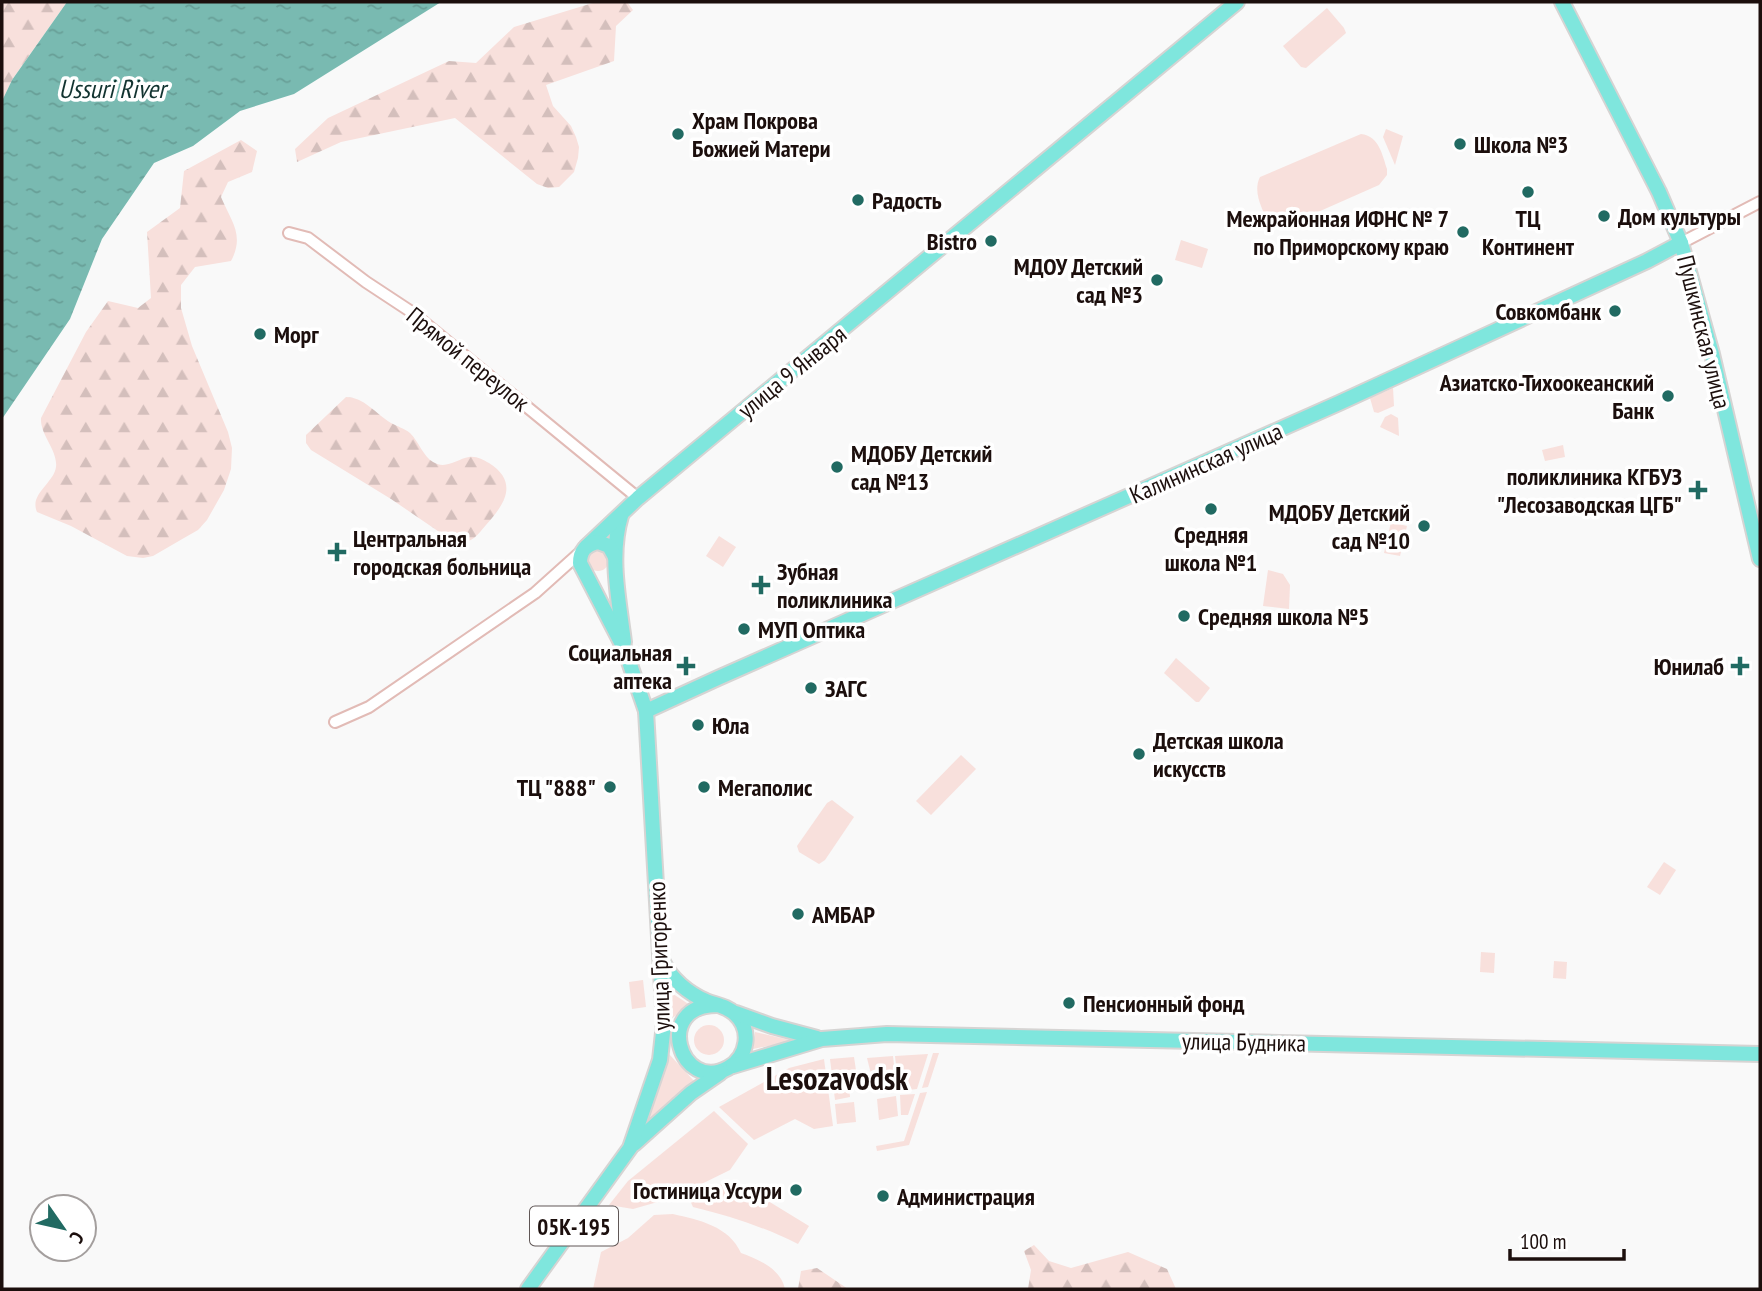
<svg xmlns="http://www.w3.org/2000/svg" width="1762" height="1291" font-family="'PT Sans Narrow',sans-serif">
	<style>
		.green { fill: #f8e0dc }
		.forest { fill: url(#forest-firs) }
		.water { fill: url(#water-ripples) }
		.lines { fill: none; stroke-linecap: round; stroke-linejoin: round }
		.minor-casing { stroke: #e2bbb6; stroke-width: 14 }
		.major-casing { stroke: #d6d4d3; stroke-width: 18 }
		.minor { stroke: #fff; stroke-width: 10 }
		.major { stroke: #7fe6dd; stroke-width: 14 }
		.poi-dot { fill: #216a62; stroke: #fff; stroke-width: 2.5 }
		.labels { text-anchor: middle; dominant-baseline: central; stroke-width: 7; stroke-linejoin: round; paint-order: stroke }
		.shield { fill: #fff; stroke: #605756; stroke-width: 2 }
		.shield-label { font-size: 23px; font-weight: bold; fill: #1c0f0d }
		.poi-label { font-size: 24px; font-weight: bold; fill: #1c0f0d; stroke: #fff; text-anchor: start }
		.street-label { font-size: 24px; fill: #1c0f0d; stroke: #fff }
		.water-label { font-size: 26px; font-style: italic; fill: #123330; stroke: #fff }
		.district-label { font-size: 32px; font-weight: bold; fill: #1c0f0d; stroke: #fff }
	</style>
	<defs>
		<pattern id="forest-firs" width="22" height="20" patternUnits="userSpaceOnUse" patternTransform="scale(1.75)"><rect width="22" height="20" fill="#f8e0dc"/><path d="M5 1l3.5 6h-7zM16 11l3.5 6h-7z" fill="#d4bfbc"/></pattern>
		<pattern id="water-ripples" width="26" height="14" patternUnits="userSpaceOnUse" patternTransform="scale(1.75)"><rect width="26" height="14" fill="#79bab1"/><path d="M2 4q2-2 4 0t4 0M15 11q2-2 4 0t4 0" fill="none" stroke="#689f97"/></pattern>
	</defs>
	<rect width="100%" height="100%" fill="#f9f9f9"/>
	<g class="green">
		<path d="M1327,8L1344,28L1346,33L1306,68L1301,67L1283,46Z"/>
		<path d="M1386,129L1403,136L1395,165L1383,137Z"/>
		<path d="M1361,134C1379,136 1382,154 1387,169V175L1379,185L1284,227L1278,228L1271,226C1263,212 1252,192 1260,177Z"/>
		<path d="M1181,240L1208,249L1202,268L1175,260Z"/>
		<path d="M1393,388L1394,406L1378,413L1374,412L1370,398Z"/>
		<path d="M1391,414L1398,418L1399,436L1380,427L1385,417Z"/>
		<path d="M1563,445L1565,457L1545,461L1542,450Z"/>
		<path d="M1391,522L1407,526L1400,556L1384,553Z"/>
		<path d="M719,536L736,547L723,567L706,556Z"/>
		<circle cx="598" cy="560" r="11"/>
		<path d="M1268,570L1283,574L1290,585L1289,609L1263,606Z"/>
		<path d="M1176,658L1210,688L1199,702H1196L1164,673Z"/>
		<path d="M961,755L976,769L931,815L916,801Z"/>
		<path d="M832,800L854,817L825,860L819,864L799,852L797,846L827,803Z"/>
		<path d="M1664,862L1676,870L1660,895L1647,887Z"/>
		<path d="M1481,952L1495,953L1494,973L1480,972Z"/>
		<path d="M1554,961L1567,962L1566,979L1553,978Z"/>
		<path d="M643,980L646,1007L632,1009L629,982Z"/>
		<path d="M667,990L690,1005L667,1022Z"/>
		<circle cx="709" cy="1040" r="15"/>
		<path d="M755,1032L794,1041L753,1049Z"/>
		<path d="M668,1053L695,1082L640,1132Z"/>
		<path d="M933,1053H939L928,1087L922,1088Z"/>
		<path d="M928,1054L917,1089L899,1091L895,1056Z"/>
		<path d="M893,1056L897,1091L881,1093V1084L871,1074L867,1058Z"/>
		<path d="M854,1057L857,1077L849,1087L850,1097L835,1100L830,1059Z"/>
		<path d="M824,1059L833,1126L814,1129L795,1119L754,1140L719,1107L789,1068Z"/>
		<path d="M927,1092L909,1145L877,1151L876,1146L904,1141L920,1093Z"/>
		<path d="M915,1094L908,1115H901L900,1095Z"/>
		<path d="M896,1096L898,1116L879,1120L877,1099Z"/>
		<path d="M854,1102L856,1122L837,1124L835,1104Z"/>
		<path d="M714,1111L748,1144L730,1170L675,1197L633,1209L609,1205L628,1181Z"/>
		<path d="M734,1180L809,1226L798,1244C764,1227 730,1216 693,1207L688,1196Z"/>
		<path d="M673,1214C699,1220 729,1226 741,1253C758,1259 781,1269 785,1289H593L601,1252L628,1238L654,1215Z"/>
	</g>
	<g class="forest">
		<path d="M2,2H67L12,80L2,101Z"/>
		<path d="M596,2H627L633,10L616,26L614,61L546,85L553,106L571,126L576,137L579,147L578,158L574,172L559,187L548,188L537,184L455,118L341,142L297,162L295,149L328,118L449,61L476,63L514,27Z"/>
		<path d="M241,140L257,151L252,172L228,182L221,197C231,221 245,235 231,261L195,267L181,285V308L192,346L228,432L232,448L231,469L224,490L207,520L198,530L184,538L153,556L143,558L127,556L71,526L37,512C29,494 54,483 56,467C58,450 40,435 41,418L86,332L108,301L138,308L151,298L147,232L180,208L184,171Z"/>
		<path d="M346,397C364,397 376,414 391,423C398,427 404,428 410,433C419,442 423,456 433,462C446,470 457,459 469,457C477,456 483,460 489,463C519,482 505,504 486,525C474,539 471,545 451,540L391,499L311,450L306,443V435Z"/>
		<path d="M1034,1245L1049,1261L1071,1268L1128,1252L1167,1269L1176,1289H1028L1031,1270L1024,1251Z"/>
		<path d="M817,1268L848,1289H798L801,1271Z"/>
	</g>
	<path class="water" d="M67,2H441L294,94L240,111L193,146L154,163L102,239L70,319L2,419V101L12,80Z"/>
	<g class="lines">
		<g class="minor-casing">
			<g id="minor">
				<path d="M289,233L308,238L366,282L410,311L638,498"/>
				<path d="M1681,243L1760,202"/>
				<path d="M335,722L369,707L535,593L584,549"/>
			</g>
		</g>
		<g class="major-casing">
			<g id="major">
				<path d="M1562,2L1659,192L1681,243L1712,354L1760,559"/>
				<path d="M621,516C609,556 619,601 624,642"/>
				<path d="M586,547L638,498L1237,2"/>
				<path d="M646,711L718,678L1339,403L1647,261L1681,243"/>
				<path d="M663,962C671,979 688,993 706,1001C716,1005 727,1006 735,1014C752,1029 748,1057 728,1068C680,1094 652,1004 718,1005"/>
				<path d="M736,1013L772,1026L817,1038"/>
				<path d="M733,1066L822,1039L887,1034L1760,1054"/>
				<path d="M634,1144L691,1093L720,1073"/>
				<path d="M528,1289L630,1148L660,1060L664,1024L646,711L625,650L580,563C580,551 586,544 598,542L609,546L615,557"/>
			</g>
		</g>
		<use href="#minor" class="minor"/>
		<use href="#major" class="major"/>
	</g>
	<g class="poi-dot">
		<circle cx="678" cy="134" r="7"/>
		<circle cx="1460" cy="144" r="7"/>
		<circle cx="1528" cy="192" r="7"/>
		<circle cx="858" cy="200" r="7"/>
		<circle cx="1604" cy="216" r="7"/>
		<circle cx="1463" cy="232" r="7"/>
		<circle cx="991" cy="241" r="7"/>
		<circle cx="1157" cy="280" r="7"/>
		<circle cx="1615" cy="311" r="7"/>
		<circle cx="260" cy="334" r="7"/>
		<circle cx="1668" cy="396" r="7"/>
		<circle cx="837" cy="467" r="7"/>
		<path d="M1694.5 479.5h7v7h7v7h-7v7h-7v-7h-7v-7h7z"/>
		<circle cx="1211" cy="509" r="7"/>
		<circle cx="1424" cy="526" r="7"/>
		<path d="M333.5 541.5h7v7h7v7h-7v7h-7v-7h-7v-7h7z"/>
		<path d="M757.5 574.5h7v7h7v7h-7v7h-7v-7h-7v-7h7z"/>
		<circle cx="1184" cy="616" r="7"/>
		<circle cx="744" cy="629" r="7"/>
		<path d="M682.5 655.5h7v7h7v7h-7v7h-7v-7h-7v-7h7z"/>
		<path d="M1736.5 655.5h7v7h7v7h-7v7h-7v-7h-7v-7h7z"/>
		<circle cx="811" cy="688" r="7"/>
		<circle cx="698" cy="725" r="7"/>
		<circle cx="1139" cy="754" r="7"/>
		<circle cx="610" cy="787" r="7"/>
		<circle cx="704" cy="787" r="7"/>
		<circle cx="798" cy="914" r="7"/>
		<circle cx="1069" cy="1003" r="7"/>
		<circle cx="796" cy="1190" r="7"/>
		<circle cx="883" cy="1196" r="7"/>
	</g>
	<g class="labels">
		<rect class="shield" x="530" y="1206.5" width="88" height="39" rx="5"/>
		<g class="shield-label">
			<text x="574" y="1226">05К-195</text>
		</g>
		<g class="poi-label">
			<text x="692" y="120">Храм Покрова<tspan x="692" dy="28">Божией Матери</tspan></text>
			<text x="1474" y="144">Школа №3</text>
			<text x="872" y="200">Радость</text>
			<text x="1618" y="216">Дом культуры</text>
			<text x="1449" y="218" text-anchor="end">Межрайонная ИФНС № 7<tspan x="1449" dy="28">по Приморскому краю</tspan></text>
			<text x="1528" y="218" text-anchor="middle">ТЦ<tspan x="1528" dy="28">Континент</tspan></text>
			<text x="977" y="241" text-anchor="end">Bistro</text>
			<text x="1143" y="266" text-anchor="end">МДОУ Детский<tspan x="1143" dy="28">сад №3</tspan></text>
			<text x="1601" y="311" text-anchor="end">Совкомбанк</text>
			<text x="274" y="334">Морг</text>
			<text x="1654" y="382" text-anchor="end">Азиатско-Тихоокеанский<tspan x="1654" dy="28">Банк</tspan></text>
			<text x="851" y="453">МДОБУ Детский<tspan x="851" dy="28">сад №13</tspan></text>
			<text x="1682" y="476" text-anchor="end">поликлиника КГБУЗ<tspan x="1682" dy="28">"Лесозаводская ЦГБ"</tspan></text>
			<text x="1410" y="512" text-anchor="end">МДОБУ Детский<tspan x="1410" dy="28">сад №10</tspan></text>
			<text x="1211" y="534" text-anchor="middle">Средняя<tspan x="1211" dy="28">школа №1</tspan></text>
			<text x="353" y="538">Центральная<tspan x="353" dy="28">городская больница</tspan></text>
			<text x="777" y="571">Зубная<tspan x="777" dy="28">поликлиника</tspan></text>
			<text x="1198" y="616">Средняя школа №5</text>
			<text x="758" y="629">МУП Оптика</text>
			<text x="672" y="652" text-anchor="end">Социальная<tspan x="672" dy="28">аптека</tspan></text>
			<text x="1724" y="666" text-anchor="end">Юнилаб</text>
			<text x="825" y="688">ЗАГС</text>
			<text x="712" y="725">Юла</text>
			<text x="1153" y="740">Детская школа<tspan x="1153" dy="28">искусств</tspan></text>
			<text x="596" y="787" text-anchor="end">ТЦ "888"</text>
			<text x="718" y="787">Мегаполис</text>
			<text x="812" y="914">АМБАР</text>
			<text x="1083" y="1003">Пенсионный фонд</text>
			<text x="782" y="1190" text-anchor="end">Гостиница Уссури</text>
			<text x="897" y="1196">Администрация</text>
		</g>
		<g class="street-label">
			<text transform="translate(1704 332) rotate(76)">Пушкинская улица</text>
			<text transform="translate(468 359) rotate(39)">Прямой переулок</text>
			<text transform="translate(792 372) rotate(-39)">улица 9 Января</text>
			<text transform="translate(1206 463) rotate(-24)">Калининская улица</text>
			<text transform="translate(659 956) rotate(-92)">улица Григоренко</text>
			<text transform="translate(1244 1042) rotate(1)">улица Будника</text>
		</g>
		<g class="water-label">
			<text x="112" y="88">Ussuri River</text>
		</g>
		<g class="district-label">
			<text x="837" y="1078">Lesozavodsk</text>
		</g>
	</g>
	<rect width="1762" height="1291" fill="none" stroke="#1c0f0d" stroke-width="7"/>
	<g transform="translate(63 1228) rotate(124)"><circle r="33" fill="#ffffff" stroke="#a49f9e" stroke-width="2"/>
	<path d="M0-5L12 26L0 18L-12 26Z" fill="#216a62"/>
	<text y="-10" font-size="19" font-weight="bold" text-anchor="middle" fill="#1c0f0d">С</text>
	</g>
	<path d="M1510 1249v10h114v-10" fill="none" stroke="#1c0f0d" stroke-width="3.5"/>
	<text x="1520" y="1249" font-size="21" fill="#1c0f0d" stroke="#ffffff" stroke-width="5" paint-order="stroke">100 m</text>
</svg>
